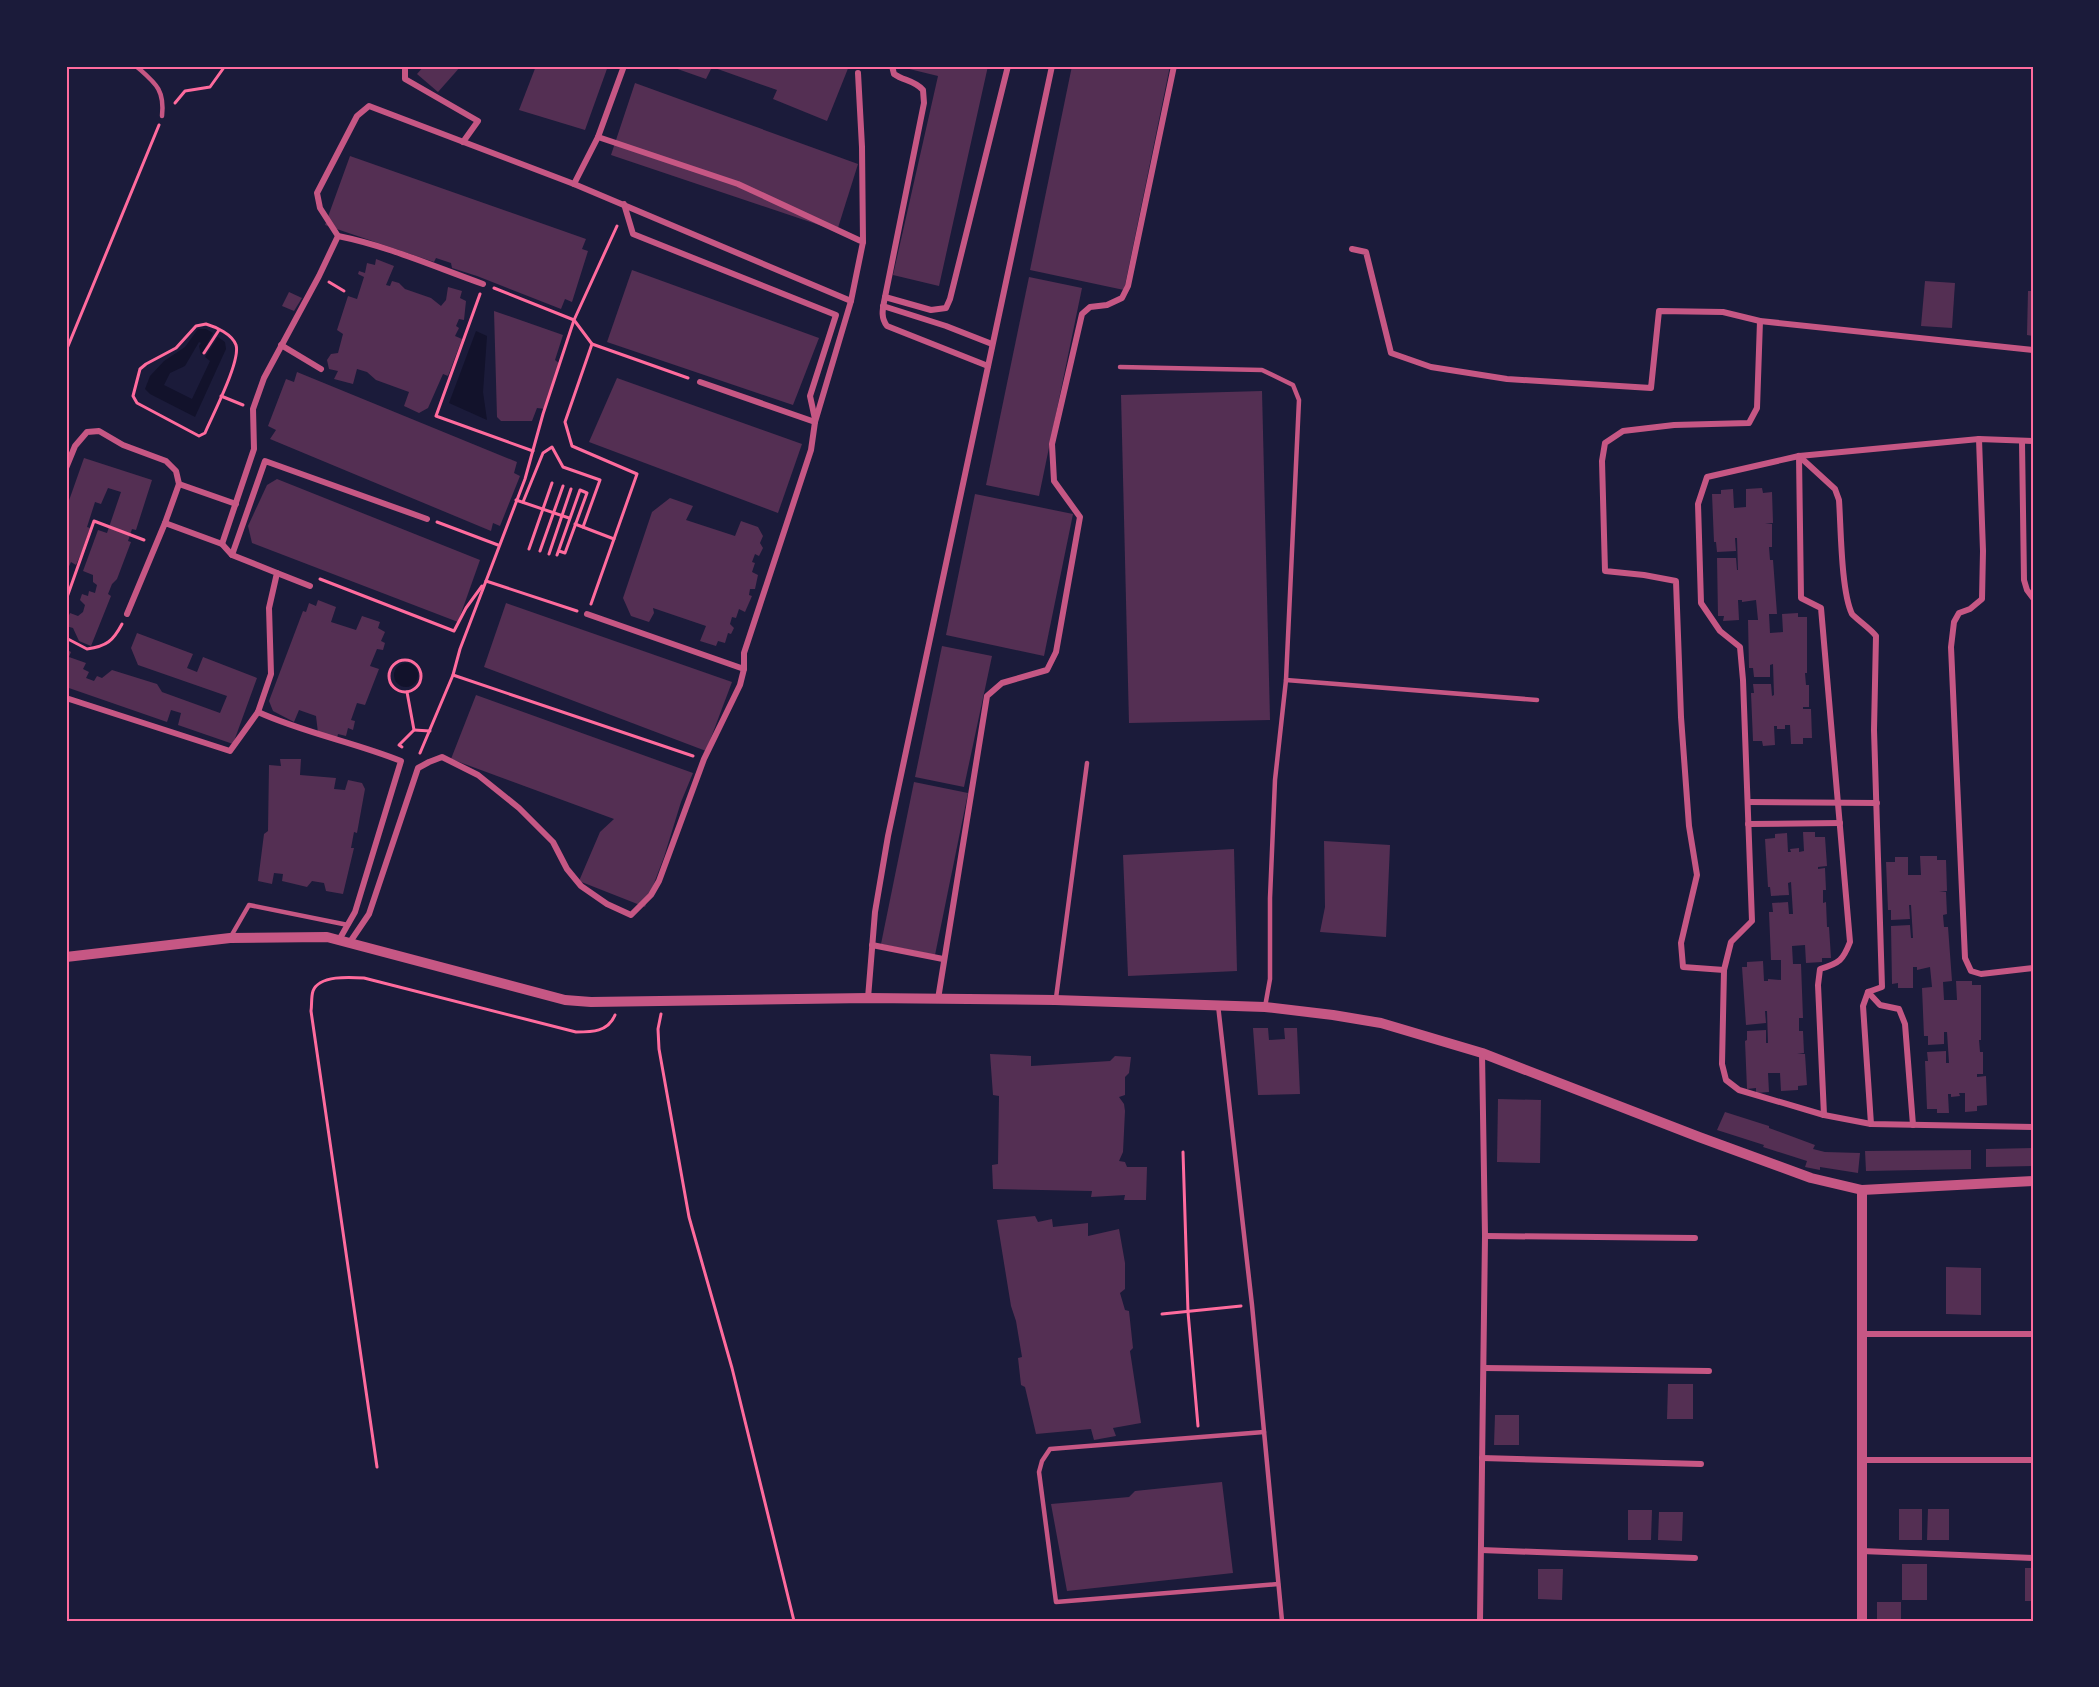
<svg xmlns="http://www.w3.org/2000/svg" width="2099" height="1687" font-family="Jost,sans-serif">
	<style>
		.water { fill: #12122b }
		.building { fill: #542f53 }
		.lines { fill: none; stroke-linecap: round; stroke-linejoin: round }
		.path { stroke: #ff6b9d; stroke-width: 3 }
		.service { stroke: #c65784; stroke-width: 4.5 }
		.minor { stroke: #c65784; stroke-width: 6 }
		.tertiary { stroke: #c65784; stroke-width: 10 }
		.neatline { fill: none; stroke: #ff6b9d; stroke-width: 2 }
	</style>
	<rect width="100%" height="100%" fill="#1b1b3a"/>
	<g class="water">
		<path d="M198,329H206L213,333L201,355L199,346L201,343L199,342L185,366L170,373L164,385L192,399L210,361L205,357L218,337L225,342L226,349L195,417L150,394L145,389L150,376L164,361L185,347Z"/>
		<path d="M476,331L487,336L483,392L487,420L449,403Z"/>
		<circle cx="406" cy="675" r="12"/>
	</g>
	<g class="building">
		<path d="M424,66H461L438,92L417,74Z"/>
		<path d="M536,66H608L585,130L519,110Z"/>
		<path d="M669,66H849L827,121L773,99L777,90L712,67L706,79Z"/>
		<path d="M897,66H988L939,286L893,275L938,76Z"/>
		<path d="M1072,66H1170L1124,290L1030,270Z"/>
		<path d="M635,83L858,164L837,231L611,155Z"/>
		<path d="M350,156L586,239L582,249L588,251L572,302L565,299L561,309L477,276L452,268L451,263L436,258L434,262L325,225Z"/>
		<path d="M376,259L394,266L386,285L390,286L392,281L399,283L405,289L431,298L441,306L446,300L448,287L462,291L460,298L466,301L464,320L459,319L456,326L459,328L455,336L462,339L448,376L443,374L428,408L419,413L404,406L409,392L376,380L367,372L357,369L353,384L334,379L338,371L329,369L327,360L331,354L338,353L343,334L337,330L348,296L357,299L364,277L358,274L359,271L365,273L367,263L375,265Z"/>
		<path d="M632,270L819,338L793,405L607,342Z"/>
		<path d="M1029,277L1082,288L1039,496L986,485Z"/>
		<path d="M1925,281L1955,283L1952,328L1921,326Z"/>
		<path d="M2028,291H2033V336L2027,335Z"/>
		<path d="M289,292L302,298L294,311L282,306Z"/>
		<path d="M494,311L563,335L555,360L560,364L545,409L537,408L532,421H501L497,417Z"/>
		<path d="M297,372L517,462L514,473L520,476L500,526L493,523L491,531L270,439L276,430L268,426L286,379L294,382Z"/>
		<path d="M617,378L802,444L778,513L589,442Z"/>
		<path d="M1262,391L1270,720L1129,723L1121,395Z"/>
		<path d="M84,458L152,480L136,530L132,529L128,541L131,542L117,579L112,584L108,594L111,596L91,646L79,641L73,628L66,626V622L70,613L78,616L83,612L85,605L80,600L82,594L88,596L89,591L95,593L97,585L93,582V575L83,571L98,530L107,533L121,492L108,488L101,504L95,502L87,527L90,528L82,551L76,565L71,562L66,573V509Z"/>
		<path d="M277,479L480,560L458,622L252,543L248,526L267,485Z"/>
		<path d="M1762,488L1763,493L1772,492L1773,523H1765L1772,524V547H1769L1770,560H1773L1777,614H1769L1770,633L1783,632L1782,614L1798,613V617H1807V673H1805L1806,685H1809V707H1803V709H1811L1812,738H1803V744H1791L1790,725H1785V729H1777V726H1774L1775,745L1763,746L1762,741H1753L1751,693H1754L1753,684H1771L1772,696L1774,695L1773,664L1770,665V677H1754L1753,668H1749L1748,620H1758L1756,600L1742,602V600H1738L1739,620L1723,621L1724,616H1718L1717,558H1736L1737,570H1738L1737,538H1735L1736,551L1717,552L1716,542H1714L1712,494H1721V490L1733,489L1734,508L1746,507V489Z"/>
		<path d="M975,494L1073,514L1044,656L946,635Z"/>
		<path d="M670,498L693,506L686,520L735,536L741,521L758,527L763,536L760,543L763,548L759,556L755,554L752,562L755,563L752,572L758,575L755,589H750L749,595L752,596L745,612L739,609L736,618L732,617L730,624L734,628L731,634L728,633L725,643L718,641L716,646L700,641L706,626L653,608L654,613L649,622L631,616L623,598L652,512Z"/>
		<path d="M318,600L336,607L331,622L356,630L362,616L380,622L378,628L385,632L381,641L385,643L383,650L377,649L370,666L379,669L365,705L357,703L351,720L355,721L353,730L348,728L346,736L338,734L337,738L318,733L316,716L299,710L294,722L273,711L269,701L303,611L306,612L309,603L316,606Z"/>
		<path d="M506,603L732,682L706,751L484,667Z"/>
		<path d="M137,633L193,654L187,668L197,672L203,657L257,678L233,744L178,725L181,713L171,710L167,722L66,687V649L71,652L69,657L86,663L83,669L89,672L86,678L94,681L97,676L102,678L112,670L157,684L162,692L220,713L227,696L138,665L131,648Z"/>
		<path d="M942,646L992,656L964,787L915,777Z"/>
		<path d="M476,695L693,773L681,802L664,857L645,907L579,881L600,832L614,819L451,759Z"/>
		<path d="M280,759H301L300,775L336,778L334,789L345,790L348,780L362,783L365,789L357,833L354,832L351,848H354L343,894L326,891L324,883L312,881L307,887L282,881L283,874L274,873L272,884L258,881L264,834L268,831L269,765L281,766Z"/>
		<path d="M914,782L968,793L935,955L881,944Z"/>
		<path d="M1803,832H1815V837H1825L1827,866L1818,867V869L1825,868L1826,890H1823V903L1826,902L1827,927H1829L1831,958H1822V962L1806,963L1805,945L1792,946L1793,964H1801L1803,1018H1799V1031H1803L1804,1053L1797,1054H1805L1807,1085L1798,1086V1090L1781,1091L1780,1073H1768L1769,1092L1756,1093V1088L1747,1089L1745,1041L1747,1040V1031L1766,1030V1043H1768L1767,1011H1765L1766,1023L1746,1025L1742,967H1747V962L1763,961L1764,981H1768V979L1781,980V960H1771L1769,912H1773L1772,903L1788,902L1789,914H1793L1791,882L1788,883L1789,895L1771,896L1770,887H1768L1765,839L1775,838V834L1787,833L1788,852H1791L1790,849L1799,848V852L1804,851Z"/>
		<path d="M1324,841L1390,845L1386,937L1320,932L1325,907Z"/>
		<path d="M1234,849L1237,971L1128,976L1123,855Z"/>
		<path d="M1920,856H1937V860H1946L1947,891H1939L1946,892L1947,914L1943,915L1944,927H1948L1952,981L1943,982L1944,1000H1957L1956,981H1972V985H1981V1040H1979L1980,1052H1983V1074H1977V1077L1986,1076L1987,1105L1977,1106V1111L1965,1112V1093H1959L1960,1096L1951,1097V1094H1948L1949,1113H1937V1109H1927L1925,1061H1928L1927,1052L1946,1051V1063H1949L1947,1032H1944V1044L1928,1045V1036H1924L1922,988L1932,987L1930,967L1917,970V967H1913V988H1898V983L1892,984L1891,926L1910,925L1911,938H1913L1911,905H1909L1910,919L1891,920V910H1888L1886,862H1895V857H1908V875H1921Z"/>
		<path d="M1253,1028H1268L1269,1040L1285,1039L1284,1028H1297L1300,1094L1258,1095Z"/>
		<path d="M990,1054L1031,1056V1066L1110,1061L1115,1056L1131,1057L1129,1073L1125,1077V1095L1119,1097L1124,1104L1125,1111L1123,1152L1119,1161L1125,1162L1127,1167H1147L1146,1200H1124L1125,1195L1091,1197L1092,1191L993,1189L992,1165L998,1164L999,1096L993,1095Z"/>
		<path d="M1498,1099L1541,1100L1540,1163L1497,1162Z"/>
		<path d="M1725,1112L1769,1126V1128L1815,1145L1813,1149L1825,1152L1860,1153L1858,1173L1820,1167V1170L1805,1167L1807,1161L1763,1147L1764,1145L1717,1130Z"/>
		<path d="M2033,1148V1166L1986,1167V1149Z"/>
		<path d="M1971,1150V1169L1866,1171L1865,1151Z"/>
		<path d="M1035,1216L1038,1222L1052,1219L1053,1227L1088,1223V1236L1119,1229L1125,1263V1289L1120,1293L1125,1310L1129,1311L1133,1348L1130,1351L1141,1423L1113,1428L1116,1436L1094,1440L1091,1429L1036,1434L1025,1387L1021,1385L1018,1358L1022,1357L1016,1321L1011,1306L997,1220Z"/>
		<path d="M1946,1267L1981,1268V1315L1946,1314Z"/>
		<path d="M1668,1384H1693V1419H1667Z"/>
		<path d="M1495,1415H1519V1445H1494Z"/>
		<path d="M1222,1482L1233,1573L1067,1591L1051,1504L1129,1497L1135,1491Z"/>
		<rect x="1899" y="1509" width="23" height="31"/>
		<path d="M1928,1509H1949V1540H1927Z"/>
		<path d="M1628,1510H1652L1651,1540H1628Z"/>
		<path d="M1659,1512H1683L1682,1541L1658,1540Z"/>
		<rect x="1902" y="1564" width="25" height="36"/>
		<rect x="2025" y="1568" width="8" height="33"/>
		<path d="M1538,1569H1563L1562,1600L1538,1599Z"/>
		<rect x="1877" y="1602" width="24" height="19"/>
	</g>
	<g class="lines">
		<g class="path">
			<path d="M175,103L185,91L210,87L225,66"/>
			<path d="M329,282L344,291"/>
			<path d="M494,288L574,320L592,344L688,378"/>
			<path d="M480,294L436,416L533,451"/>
			<path d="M206,324C216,327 232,334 236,345C241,361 212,416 205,433L199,436L137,403L133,396L140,369L146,364L176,348L196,326Z"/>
			<path d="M66,351L159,125"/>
			<path d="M204,353L219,330"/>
			<path d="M221,396L243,405"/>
			<path d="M516,500L569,518"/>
			<path d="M523,502L543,453L552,447L563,467L600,480L583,527"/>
			<path d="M437,522L498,545"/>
			<path d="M575,524L614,539"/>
			<path d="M529,549L552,483"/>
			<path d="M540,551L563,486"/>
			<path d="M549,554L571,489"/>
			<path d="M557,555L580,490L587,493L565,553L559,551"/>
			<path d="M320,579L454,631L466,608L482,586"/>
			<path d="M486,581L577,611"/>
			<path d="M66,600L94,521L144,540"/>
			<path d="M591,604L637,474L572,446L565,422L592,344"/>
			<path d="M66,638L87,649C107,646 113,641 122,624"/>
			<circle cx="405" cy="676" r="16"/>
			<path d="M453,675L693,756"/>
			<path d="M414,730L430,731"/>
			<path d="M402,747L399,745L414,730L407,692"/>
			<path d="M420,753L453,675L460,649L525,479L543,414L574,320L617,226"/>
			<path d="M661,1014L658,1029L659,1049L689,1217L732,1368L794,1621"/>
			<path d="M1183,1152L1188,1312L1198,1426"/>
			<path d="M1162,1314L1241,1306"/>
			<path d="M377,1467L311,1011C312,1005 311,997 313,991C319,975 350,977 364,978L576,1032C592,1032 608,1032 615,1015"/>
		</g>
		<g class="service">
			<path d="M136,66C155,83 165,89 162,116"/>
			<path d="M1120,367L1262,370L1293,385L1299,400L1286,680L1275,780L1270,898V979L1265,1007"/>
			<path d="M1286,680L1537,700"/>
			<path d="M230,938L249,905L348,925"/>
			<path d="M1056,998L1087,763"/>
			<path d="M1218,1005L1252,1305L1282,1621"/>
			<path d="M1264,1432L1050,1449L1042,1461L1039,1472L1056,1602L1278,1584"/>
		</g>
		<g class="minor">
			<path d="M405,66V79L478,121L463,142"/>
			<path d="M892,66L894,74C904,81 914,80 923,90L924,103L885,297C883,308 880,317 887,326L988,366"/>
			<path d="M858,73L862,147L863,242"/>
			<path d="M598,137L738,184L863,242L851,301"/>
			<path d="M574,184L598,137L624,66"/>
			<path d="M624,204L633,234L836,315L810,396L815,419"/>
			<path d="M338,236C388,246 435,267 483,284"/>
			<path d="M1352,249L1366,252L1391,353L1431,367L1507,379L1651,388L1659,311L1723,312L1760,321L2033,350"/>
			<path d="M885,297L931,310L946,308L950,299L1008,66"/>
			<path d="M883,306L946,326L992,344"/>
			<path d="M281,345L321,369"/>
			<path d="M700,382L815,422"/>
			<path d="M1979,439L1983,551L1982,599L1970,609L1959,613L1954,622L1951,647L1965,958L1971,971L1981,974L2033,968"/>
			<path d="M2033,441L1979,439L1799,456L1707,477L1698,504L1701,603L1720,631L1740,647L1743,680L1752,921L1731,942L1724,970L1722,1064L1726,1080L1739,1090L1824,1115L1871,1124L2033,1127"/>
			<path d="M2022,442L2024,580L2027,590L2033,598"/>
			<path d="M1799,456L1835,489L1839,500C1841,528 1841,591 1852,614C1855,618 1871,629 1876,636L1874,730L1882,987L1868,992L1863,1006L1871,1124"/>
			<path d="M1799,456L1801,598L1821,608L1850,942C1843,960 1840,963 1820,969L1818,985L1824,1115"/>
			<path d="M66,468L75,446L87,432L99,431L123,445L166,461L176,471L179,484L165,523"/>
			<path d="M179,484L236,504"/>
			<path d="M222,544L254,449L253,409L264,378L319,276L338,236L320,208L317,193L357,116L369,106L574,184L851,301L815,422L811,450L744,653V669L740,685L704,759L659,881L651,895L631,915L607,904L581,886L567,869L553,842L519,808L478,775L442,757L429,762L418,768L369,914L350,942"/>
			<path d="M232,555L265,461L427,519"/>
			<path d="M277,573L310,586"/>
			<path d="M127,614L165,523L222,544L232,555L277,573L269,608L271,674L258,712"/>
			<path d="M587,614L744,669"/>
			<path d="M66,698L230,751L258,712C304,733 354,742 401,761L355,912L339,940"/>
			<path d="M1748,802L1877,803"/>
			<path d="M1748,824L1840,823"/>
			<path d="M872,945L943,959"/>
			<path d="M1724,970L1683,967L1681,943L1697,875L1689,826L1681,717L1676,581L1644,575L1605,571L1602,461L1605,443L1623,431L1674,425L1749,423L1757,408L1760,321"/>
			<path d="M1868,992L1880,1005L1899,1009L1905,1024L1913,1125"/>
			<path d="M868,998L875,912L888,836L1052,66"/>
			<path d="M938,999L987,696L1002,683L1047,670L1056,652L1080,517L1054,481L1052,444L1082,314L1090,307L1107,305L1122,298L1128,286L1174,66"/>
			<path d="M1485,1236L1695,1238"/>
			<path d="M1862,1334H2033"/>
			<path d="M1484,1368L1709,1371"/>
			<path d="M1482,1458L1701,1464"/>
			<path d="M1862,1460H2033"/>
			<path d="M1481,1550L1695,1558"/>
			<path d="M1862,1551L2033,1558"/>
			<path d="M1480,1621L1485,1236L1482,1053"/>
		</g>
		<g class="tertiary">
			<path d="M66,957L230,938L327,937L565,1000L591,1002L868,998L1055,1000L1265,1007L1333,1015L1381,1023L1482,1053L1699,1137L1811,1178L1862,1190L2033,1181"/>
			<path d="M1862,1190V1621"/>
		</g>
	</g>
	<rect width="2099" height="1687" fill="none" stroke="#1b1b3a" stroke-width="135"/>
	<rect x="68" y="68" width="1964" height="1552" class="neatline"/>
</svg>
